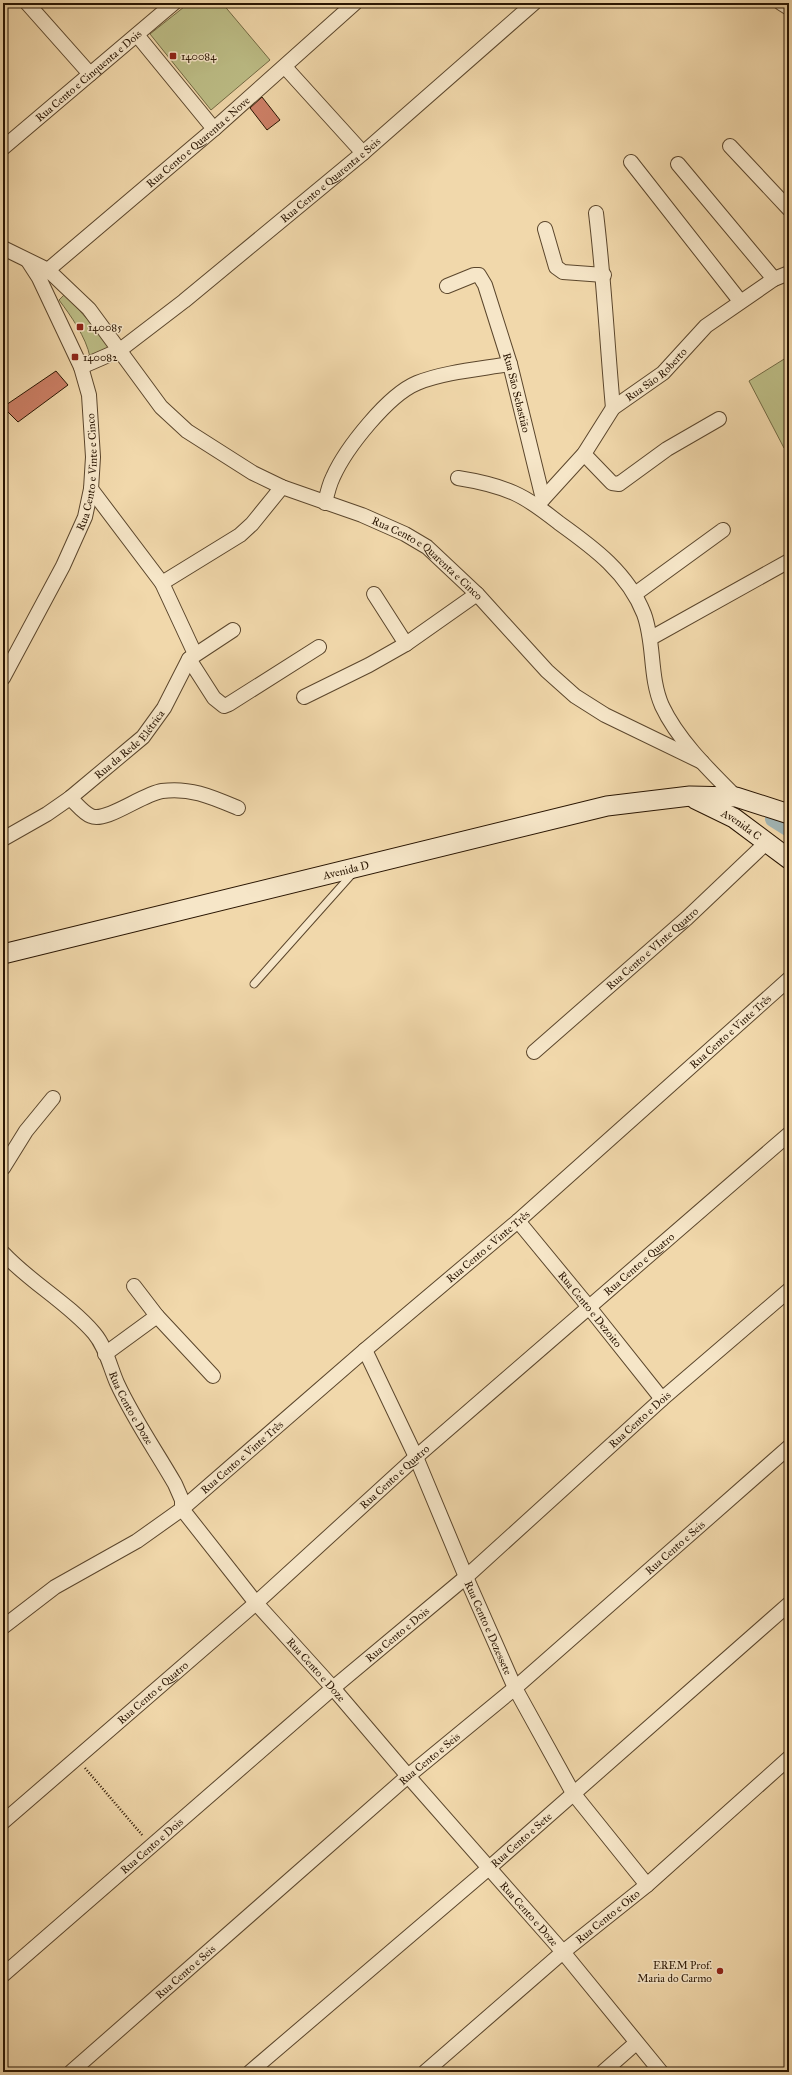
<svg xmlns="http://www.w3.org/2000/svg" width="792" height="2075" font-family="'IM FELL Great Primer',serif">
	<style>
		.green { fill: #bdbe87; stroke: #736a44 }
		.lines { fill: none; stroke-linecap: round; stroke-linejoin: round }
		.canal { stroke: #a1b6b6; stroke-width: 16 }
		.building { fill: #cd8067; stroke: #291502 }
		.lane-casing { stroke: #5b462c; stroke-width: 9 }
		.street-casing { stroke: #5b462c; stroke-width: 16 }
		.secondary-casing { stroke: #291502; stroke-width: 21 }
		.path { stroke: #291502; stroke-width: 2.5; stroke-dasharray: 1 2; stroke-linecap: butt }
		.lane { stroke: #f6e6c8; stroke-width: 7 }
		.street { stroke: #f6e6c8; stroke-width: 14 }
		.secondary { stroke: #f6e6c8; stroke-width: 19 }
		.poi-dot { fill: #8f2418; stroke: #f6e6c8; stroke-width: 1.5 }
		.labels { text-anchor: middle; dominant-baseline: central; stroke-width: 3; stroke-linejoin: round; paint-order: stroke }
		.poi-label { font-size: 11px; fill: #291502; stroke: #f6e6c8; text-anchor: start }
		.street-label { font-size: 11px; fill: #291502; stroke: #f6e6c8 }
	</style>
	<rect width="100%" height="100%" fill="#f1d8ab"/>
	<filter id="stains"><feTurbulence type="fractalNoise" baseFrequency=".005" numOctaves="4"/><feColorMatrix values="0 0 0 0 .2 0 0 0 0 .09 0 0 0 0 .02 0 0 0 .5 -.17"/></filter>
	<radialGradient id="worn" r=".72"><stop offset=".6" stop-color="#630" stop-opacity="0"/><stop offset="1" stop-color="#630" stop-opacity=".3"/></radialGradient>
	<g class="green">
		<path d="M189,3H222L270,60L211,110L150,34Z"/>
		<path d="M65,294L111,346L90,357C86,337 71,316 59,300Z"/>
		<path d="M789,356V452L784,448L749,381Z"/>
	</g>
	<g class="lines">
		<path class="canal" d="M773,819L789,829"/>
	</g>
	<g class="building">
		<path d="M262,97L280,120L267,130L250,108Z"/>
		<path d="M56,371L68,385L18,422L3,407Z"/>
	</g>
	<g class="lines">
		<g class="lane-casing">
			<path id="lane" d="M254,984L353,873"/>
		</g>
		<g class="street-casing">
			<g id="street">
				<path d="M27,3L90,74"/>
				<path d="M781,3L789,8"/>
				<path d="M137,35L214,129"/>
				<path d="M285,67L363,153"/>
				<path d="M730,146L789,209"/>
				<path id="s1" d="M3,148L174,3"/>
				<path d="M631,162L740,301"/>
				<path d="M678,164L774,279"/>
				<path d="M596,213C604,278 607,343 613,408"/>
				<path d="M545,229L556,267L563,272L604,275"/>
				<path id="s2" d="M3,248L48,270L89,309L161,407L187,431L253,473L282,487L362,515L405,534L427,547L477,594L547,671L575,696L605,715L702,762"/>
				<path id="s3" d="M42,275L214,129L355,3"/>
				<path id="s4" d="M447,286L474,275H479L485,285L510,364L543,499L539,504"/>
				<path id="s5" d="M81,367L120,350L184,301L363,153L534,3"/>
				<path d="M584,454L612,483L619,484L667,449L719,419"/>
				<path d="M458,478C477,481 496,485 514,493C530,500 545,512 559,523C594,548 628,573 644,614C655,644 649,676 662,706C678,740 709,770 736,797"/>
				<path d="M91,489L162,583L195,654"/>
				<path id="s6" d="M543,499L584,454L613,408L663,373L706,326L774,279L789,273"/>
				<path d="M325,503C327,494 329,485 333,477C346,448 388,395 417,383C444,372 481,369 510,364"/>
				<path d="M162,583L240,535L252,524L282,487"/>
				<path d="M374,594L406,644"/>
				<path d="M635,594L723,530"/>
				<path d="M651,638L789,561"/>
				<path d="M189,659L214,698L224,706L229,704L319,647"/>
				<path id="s7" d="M3,678L63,566L85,517L91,489L93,457L89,395L81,367L39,278L28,261"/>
				<path d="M304,697L369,665L406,644L477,594"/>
				<path d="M70,798C76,803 83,813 91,816C106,823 142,794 162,791C190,787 212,797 238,808"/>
				<path id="s8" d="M3,839L47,814L70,798L143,737L164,708L189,659L233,630"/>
				<path id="s9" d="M534,1052L687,918L767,842"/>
				<path d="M3,1168L26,1131L53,1098"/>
				<path id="s10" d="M518,1221L588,1306L662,1399"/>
				<path id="s11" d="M3,1253C31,1283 67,1302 94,1333C106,1347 110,1367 117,1383C133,1418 156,1451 175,1484L182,1500V1509L256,1603L333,1688L408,1776L563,1952L661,2072"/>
				<path d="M134,1286L157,1316L213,1376"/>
				<path id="s12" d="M365,1350L416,1457L466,1577L515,1688L573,1793L647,1885"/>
				<path d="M105,1354L157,1316"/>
				<path id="s13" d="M3,1627L55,1587L137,1541L182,1509L365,1350L518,1221L789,979"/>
				<path id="s14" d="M3,1822L256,1603L416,1457L789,1134"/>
				<path id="s15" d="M3,1975L333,1688L466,1577L662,1399L789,1290"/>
				<path id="s16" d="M71,2072L408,1776L515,1688L789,1447"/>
				<path id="s17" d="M250,2072L489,1868L789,1604"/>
				<path id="s18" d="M425,2072L563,1952L647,1885L789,1758"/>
				<path d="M603,2072L636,2043"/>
			</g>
		</g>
		<g class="secondary-casing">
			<g id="secondary">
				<path id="s19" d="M695,799L734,818L789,859"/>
				<path id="s20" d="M3,954L607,806L690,796L736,797L789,814"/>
			</g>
		</g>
		<path class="path" d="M85,1768L143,1836"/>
		<use href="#lane" class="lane"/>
		<use href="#street" class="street"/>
		<use href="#secondary" class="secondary"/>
	</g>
	<g class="poi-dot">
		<rect x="169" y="52" width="8" height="8" rx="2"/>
		<rect x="76" y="323" width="8" height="8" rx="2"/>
		<rect x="71" y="353" width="8" height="8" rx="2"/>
		<circle cx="720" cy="1971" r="4"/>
	</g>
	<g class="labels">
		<g class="poi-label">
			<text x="181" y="56">140084</text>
			<text x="88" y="327">140085</text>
			<text x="83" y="357">140082</text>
			<text x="712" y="1965" text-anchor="end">EREM Prof.<tspan x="712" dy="13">Maria do Carmo</tspan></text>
		</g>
		<g class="street-label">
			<text stroke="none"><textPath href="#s1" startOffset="112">Rua Cento e Cinquenta e Dois</textPath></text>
			<text stroke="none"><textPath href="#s3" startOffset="205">Rua Cento e Quarenta e Nove</textPath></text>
			<text stroke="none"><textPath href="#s5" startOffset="313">Rua Cento e Quarenta e Seis</textPath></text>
			<text stroke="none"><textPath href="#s6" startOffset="170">Rua São Roberto</textPath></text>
			<text stroke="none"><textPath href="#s4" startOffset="158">Rua São Sebastião</textPath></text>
			<text stroke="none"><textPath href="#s7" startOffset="226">Rua Cento e Vinte e Cinco</textPath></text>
			<text stroke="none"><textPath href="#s2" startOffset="538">Rua Cento e Quarenta e Cinco</textPath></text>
			<text stroke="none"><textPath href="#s8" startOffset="159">Rua da Rede Elétrica</textPath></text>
			<text stroke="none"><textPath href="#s19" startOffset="53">Avenida C</textPath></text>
			<text stroke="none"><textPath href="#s20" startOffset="353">Avenida D</textPath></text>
			<text stroke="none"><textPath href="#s9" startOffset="157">Rua Cento e VInte Quatro</textPath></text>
			<text stroke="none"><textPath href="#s13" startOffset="942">Rua Cento e Vinte Três</textPath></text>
			<text stroke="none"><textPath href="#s13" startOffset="618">Rua Cento e Vinte Três</textPath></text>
			<text stroke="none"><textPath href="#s14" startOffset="846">Rua Cento e Quatro</textPath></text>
			<text stroke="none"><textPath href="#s10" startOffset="114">Rua Cento e Dezoito</textPath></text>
			<text stroke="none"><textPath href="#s11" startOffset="205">Rua Cento e Doze</textPath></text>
			<text stroke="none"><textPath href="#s15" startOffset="845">Rua Cento e Dois</textPath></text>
			<text stroke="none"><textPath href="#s13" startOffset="294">Rua Cento e Vinte Três</textPath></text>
			<text stroke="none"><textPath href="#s14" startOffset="522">Rua Cento e Quatro</textPath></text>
			<text stroke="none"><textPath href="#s16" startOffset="800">Rua Cento e Seis</textPath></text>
			<text stroke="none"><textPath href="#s12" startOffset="304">Rua Cento e Dezessete</textPath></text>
			<text stroke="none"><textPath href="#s15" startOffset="521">Rua Cento e Dois</textPath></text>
			<text stroke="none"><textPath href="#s11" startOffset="529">Rua Cento e Doze</textPath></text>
			<text stroke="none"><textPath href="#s14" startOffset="198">Rua Cento e Quatro</textPath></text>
			<text stroke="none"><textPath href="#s16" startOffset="476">Rua Cento e Seis</textPath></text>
			<text stroke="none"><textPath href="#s17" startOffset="357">Rua Cento e Sete</textPath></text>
			<text stroke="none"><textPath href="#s15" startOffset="197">Rua Cento e Dois</textPath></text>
			<text stroke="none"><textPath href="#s11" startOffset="853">Rua Cento e Doze</textPath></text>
			<text stroke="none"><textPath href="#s18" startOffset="240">Rua Cento e Oito</textPath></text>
			<text stroke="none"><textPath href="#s16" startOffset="152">Rua Cento e Seis</textPath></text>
		</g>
	</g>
	<rect width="792" height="2075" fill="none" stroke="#f1d8ab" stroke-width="16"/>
	<rect x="4" y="4" width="784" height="2067" fill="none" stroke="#291502" stroke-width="2"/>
	<rect x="8" y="8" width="776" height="2059" fill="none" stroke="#291502"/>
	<rect width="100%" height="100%" filter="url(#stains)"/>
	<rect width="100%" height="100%" fill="url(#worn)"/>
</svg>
